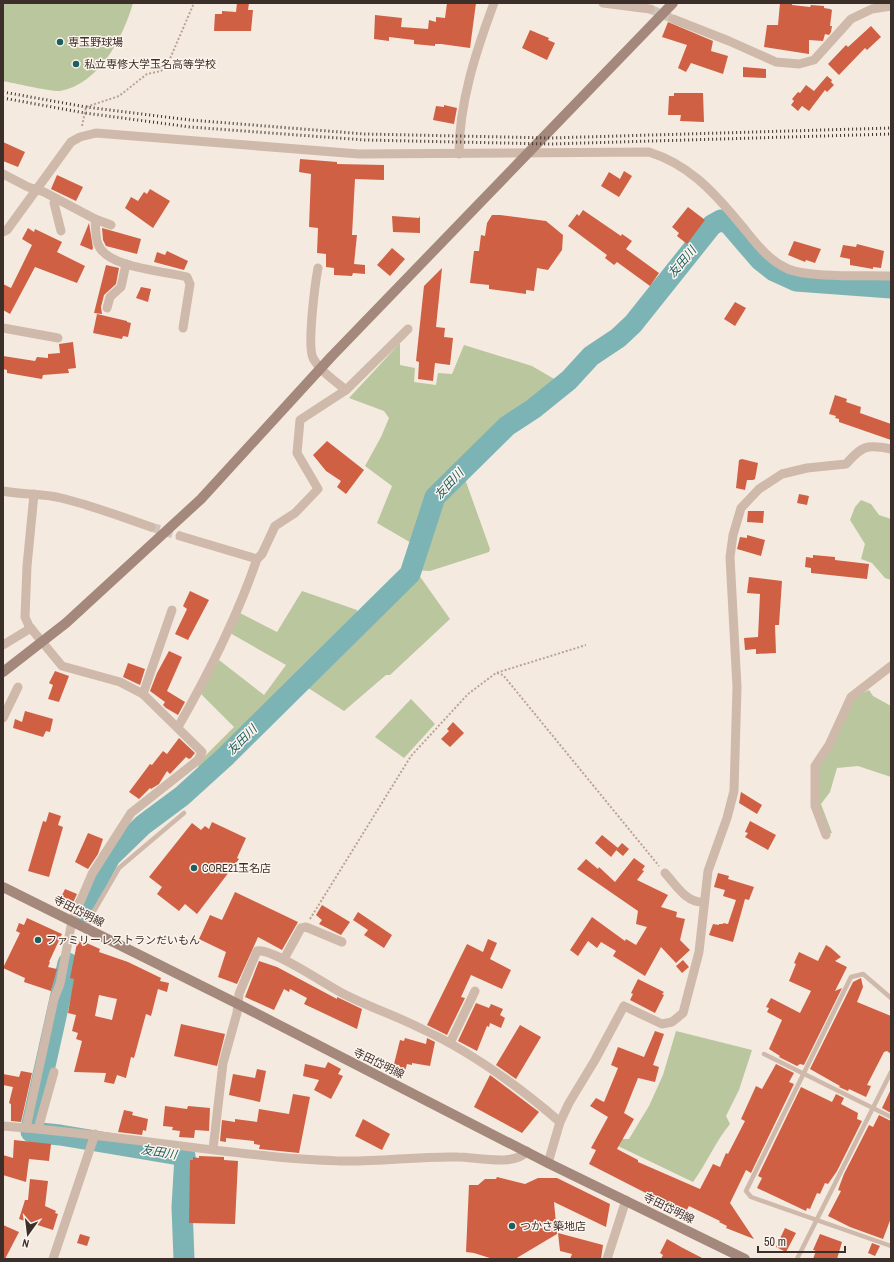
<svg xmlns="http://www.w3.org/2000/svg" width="894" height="1262" font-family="'Archivo Narrow','Noto Sans JP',sans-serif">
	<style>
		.green { fill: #bac69e }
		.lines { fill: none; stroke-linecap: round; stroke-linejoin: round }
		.river { stroke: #7cb4b5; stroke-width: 21 }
		.building { fill: #cf6044; fill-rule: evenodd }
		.street-tunnel { stroke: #d0c5bb; stroke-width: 9; stroke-dasharray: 9 4.5; stroke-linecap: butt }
		.path { stroke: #bba394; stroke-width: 2; stroke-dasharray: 2 2; stroke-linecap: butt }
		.lane { stroke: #cfb9aa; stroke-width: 4.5 }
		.street { stroke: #cfb9aa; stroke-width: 9 }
		.secondary { stroke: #a3887b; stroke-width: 10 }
		.rail { stroke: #3c2f2a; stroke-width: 3; stroke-dasharray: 1 3; stroke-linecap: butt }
		.poi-dot { fill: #1b5f61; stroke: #fcf4ed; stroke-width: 1.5 }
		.labels { text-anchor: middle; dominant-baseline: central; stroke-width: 3; stroke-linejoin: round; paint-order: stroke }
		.poi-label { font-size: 11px; fill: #3c2f2a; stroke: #fcf4ed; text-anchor: start }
		.street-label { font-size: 11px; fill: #3c2f2a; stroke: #fcf4ed }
		.water-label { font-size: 12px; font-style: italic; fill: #1b5f61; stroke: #fcf4ed }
	</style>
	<rect width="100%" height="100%" fill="#f5eadf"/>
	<g class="green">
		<path d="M3,3H133C123,38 99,84 60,91C52,92 14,83 3,81Z"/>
		<path d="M400,343V365L415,368L414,382L436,385L438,373L452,374L464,345L532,366L556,380L516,412L430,495L413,544L377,523L392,486L365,466L381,437L389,418L384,411L349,398Z"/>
		<path d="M465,479L490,549L489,552L430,571L415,570L437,499Z"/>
		<path d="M861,500L871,504L879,515L891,519V580L885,578L872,563L861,559L865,544L850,520L855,507Z"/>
		<path d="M414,572L421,578L450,619L390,675H386L344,711L302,684Z"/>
		<path d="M302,591L357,610L358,620L296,683L200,777L198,763L234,727L200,693L219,660L264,695L286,665L230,633L240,613L277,632Z"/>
		<path d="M869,690L873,696L891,706V777L858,766L837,768L830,792L821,804L832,833L828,834L817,805L818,767L853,698Z"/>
		<path d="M411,699L435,724L404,758L375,737Z"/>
		<path d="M676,1031L752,1050L739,1090L726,1116L730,1124C715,1142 707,1163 693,1182L618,1146L621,1139H629L649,1106L663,1075Z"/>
	</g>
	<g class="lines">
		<g class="river">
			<path d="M81,913L110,857L143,825L182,796L225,757L410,574L435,497L507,426L533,409L569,380L591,356L618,338L633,324L712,225L721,220L729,224L760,260L774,271L796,281L891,288"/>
			<path d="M32,1124L68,963"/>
			<path d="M31,1132L60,1135L185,1156L182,1207L184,1259"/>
		</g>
	</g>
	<g class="building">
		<path d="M237,3H249L248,10H253L251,31H214L215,14H222V11L236,12Z"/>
		<path d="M447,3H476L470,48L441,44H435V46L414,44V40L389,37V41L374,39L375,15L402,18L401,27L428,29L429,20L436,22V17L445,18Z"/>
		<path d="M780,3H792V5L810,7L811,5L824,6V8L830,9L832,10L830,26H832L831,32L829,35L825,34L823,41L809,40V54L764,47L767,25H778Z"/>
		<path d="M668,22L713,41L711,51L728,56L723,74L691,63L686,72L678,68L687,45L662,37Z"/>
		<path d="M871,26L881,37L867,50L865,48L839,75L828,64L846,45L848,47Z"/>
		<path d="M530,30L549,38L548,40L555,43L547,60L522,48Z"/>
		<path d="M743,67L766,69V78L743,77Z"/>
		<path d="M827,76L832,80L831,82L834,85L827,92L825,90L809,111L802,106L798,111L791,105L794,101L792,99L798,92L800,93L806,85L814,91Z"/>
		<path d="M674,93H703L704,122L680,121L681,115H668L669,96H674Z"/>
		<path d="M444,105L457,108L454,124L433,120L436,106L444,107Z"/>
		<path d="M3,142L25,152L18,167L3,161Z"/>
		<path d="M300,159L337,162V164L384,165V180L355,179L352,235H357L354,264L365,265V274L353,273L352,276L334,275V268L326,267V254L317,253L318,228L309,227L311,174L299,172Z"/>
		<path d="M624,171L632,176L619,197L601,186L609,172L620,179Z"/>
		<path d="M57,175L83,187L76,201L51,189Z"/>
		<path d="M150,189L170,201L153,228L125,208L131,197L138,201L144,192L147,194Z"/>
		<path d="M688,207L705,220L687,244L677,236L679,233L672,227Z"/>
		<path d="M583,210L621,236L622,234L632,241L626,249L659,273L650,286L617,262L614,265L605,258L607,255L568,226L577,214L579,216Z"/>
		<path d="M492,215H500L546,221L563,235L562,250L548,270L537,268L534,291L526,290V294L489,289V285L470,283L474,251H479L481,235L485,236L487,223Z"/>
		<path d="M392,216L419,218L420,216V233L393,232Z"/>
		<path d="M89,223L93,248L92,250L80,245Z"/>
		<path d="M28,228L34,232L35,229L62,242L57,252L85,266L77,283L35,267L10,314L3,310V284L11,288L32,245L22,239Z"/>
		<path d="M102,228L141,239L137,254L106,246L103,240Z"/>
		<path d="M794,241L821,249L815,263L806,260L805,262L788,255Z"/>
		<path d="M857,244L884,251L881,268L873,267V269L850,265V259L840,257L843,245L856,247Z"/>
		<path d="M392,248L405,259L390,276L377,265Z"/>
		<path d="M167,251L188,261L184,270L154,262L157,252L165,255Z"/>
		<path d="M106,265L119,268L116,284L104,295L101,307L102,314L94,313Z"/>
		<path d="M442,268L436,327L445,328L444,337L453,338L450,365L435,363L433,381L418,379L419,362L416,361L424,286Z"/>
		<path d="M141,287L151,289L148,302L136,298Z"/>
		<path d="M735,302L746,308L735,326L724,319Z"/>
		<path d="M97,314L127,321V322L131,323L128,337L123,336L122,339L93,333Z"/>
		<path d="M73,342L76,368L68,369L69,373L43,375L42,379L7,373V370L3,369V356L35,361L37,357L48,358V354L60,353L59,344Z"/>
		<path d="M835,395L847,399L846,402L861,407L860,413L891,424V440L839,422V419L835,418L836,416L829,414Z"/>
		<path d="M327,441L364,470L346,494L337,487L341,481L326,471L313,455Z"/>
		<path d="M742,459L758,463L755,479L753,480H747L745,490L736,488L739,460Z"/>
		<path d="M799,494L809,496L807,505L797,503Z"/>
		<path d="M748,511H764L763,523L747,522Z"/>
		<path d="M747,535L765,540L761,556L737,549L740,537L747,538Z"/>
		<path d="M813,555L835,557V560L869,564L867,579L811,573V568L805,567L806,557L813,558Z"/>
		<path d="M749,577L782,581L779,625H775L776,653L756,654V649L745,650L744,638L758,637L760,594L747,593Z"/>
		<path d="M190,591L209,600L188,640L175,634L187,609L183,606Z"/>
		<path d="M169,651L182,657L167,691L185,702L178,715L166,708L163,705L165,702L150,691L157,673Z"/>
		<path d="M128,663L145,669L140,685L123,677Z"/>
		<path d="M55,671L69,676L59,702L48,699L53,685L49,683Z"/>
		<path d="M25,711L53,719L50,732L46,731L43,737L13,728L15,719L22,722Z"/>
		<path d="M453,722L464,733L450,747L441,739L449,731L447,729Z"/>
		<path d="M179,738L195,753L191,758L189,759L186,757L170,774L167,771L159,784L151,789L150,788L139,799L129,792L150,764L152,765L163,751L167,754Z"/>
		<path d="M741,792L762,805L757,814L739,803Z"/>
		<path d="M49,812L61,816L58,825L63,827L49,877L28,871L43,821L46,822Z"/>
		<path d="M750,821L776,835L768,850L745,837L748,833L745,832Z"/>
		<path d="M212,822L246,838L237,858L239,859L197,914L185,904L179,911L157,894L162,887L149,877L192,823L201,830L205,826L209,829Z"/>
		<path d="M88,833L103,839L98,854L88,869L75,862Z"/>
		<path d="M602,835L618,848L611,857L595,843Z"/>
		<path d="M622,843L629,849L623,856L616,850Z"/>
		<path d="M634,858L645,866L642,870L644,871L637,880L668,895L661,907L677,912L676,917L685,919L680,940L690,950L676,963L661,947L645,976L613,956L616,951L601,942L597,948L588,941L578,956L570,950L592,917L625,941L626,939L636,945L647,927L636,924L638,911L577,869L586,859L598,869L599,867L615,882Z"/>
		<path d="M718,873L729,876L728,879L754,887L749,900L745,899L733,942L709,935L713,924L719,925V924H723V923L728,924L736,900L723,896L725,890L714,887Z"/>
		<path d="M65,889L77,894L71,907L59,902Z"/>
		<path d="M235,892L298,922L282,950L258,937L237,984L218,977L226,952L199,939L210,915L222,920Z"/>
		<path d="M322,905L350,922L341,935L319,924L322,920L316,915Z"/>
		<path d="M358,912L392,935L384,948L364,935L368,930L353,920Z"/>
		<path d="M27,918L62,934L49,962H50L48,967L57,969L51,991L24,982L25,978L3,968L20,933L16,931L19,923L24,925Z"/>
		<path d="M488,939L497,943L490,959L511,970L502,989L471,975L461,997L465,998L447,1035L427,1025L467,944L483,952Z"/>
		<path d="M80,940L100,949L99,952L128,962L161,978L160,981L169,983L167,992L158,989L151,1016L146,1014L134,1058L131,1057L126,1078L117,1075L114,1084L104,1082L106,1073L74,1072L82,1041L76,1039L78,1033L72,1031L76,1015L68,1013L74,979L70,978L77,943L79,944ZM99,995L117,999L112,1020L95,1016Z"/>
		<path d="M826,945L831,948L841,957L835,961L847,967L835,991L842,988L804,1065L800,1064L797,1066L779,1057L780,1056L769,1049L782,1020L767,1012L769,1008L766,1007L771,998L800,1013L811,991L789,981L796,964L794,963L799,952L818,961Z"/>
		<path d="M683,960L689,967L682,973L676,966Z"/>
		<path d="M259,961L277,967L337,999V997L362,1009L357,1029L304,1004L307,998L290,989L289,992L284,989L274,1010L245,997Z"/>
		<path d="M861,978L863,987L857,1002L891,1016V1054L887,1051L884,1052L867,1085L871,1086L866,1097L849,1089L848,1091L839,1087L840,1086L810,1069L853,982Z"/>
		<path d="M638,979L664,992L662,994L664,995L655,1013L630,1000L633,994L631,993Z"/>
		<path d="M476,1003L489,1008L491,1004L503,1009L500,1015L505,1018L501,1028L490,1023L489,1027L487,1026L477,1051L458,1041Z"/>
		<path d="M181,1024L225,1034L217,1066L174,1056Z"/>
		<path d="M520,1025L541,1037L516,1079L496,1065Z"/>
		<path d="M655,1031L664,1034L653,1065L659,1067L655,1082L638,1078L624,1113L634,1119L617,1149L638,1160V1162L700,1189L713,1164L720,1167L726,1153L728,1154L745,1121L741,1119L756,1086L762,1089L776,1064L794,1073L789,1082L794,1084L751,1173L746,1170L730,1203L754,1239L726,1228L727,1226L719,1222L720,1221L689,1206L685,1213L589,1164L596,1150L591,1148L608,1117L590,1106L596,1098L604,1102L618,1068L611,1065L618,1047L644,1057Z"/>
		<path d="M405,1038L426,1044L427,1038L435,1042L430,1066L412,1063V1065L407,1064L405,1071L393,1068L400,1040L404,1041Z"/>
		<path d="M328,1062L341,1069L338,1074L343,1076L331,1099L314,1090L319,1080L303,1076L305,1064L325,1068Z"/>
		<path d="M257,1069L266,1071L260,1102L229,1095L233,1074L255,1078Z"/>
		<path d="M21,1071L32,1073L21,1122L11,1121V1104L9,1103L13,1087L3,1085V1074L19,1077Z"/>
		<path d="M490,1075L539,1112L522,1133L474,1107Z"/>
		<path d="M801,1087L832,1102L836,1094L844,1098L841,1104L858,1113L857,1119L862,1121L837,1171L828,1184L825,1183L820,1194L817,1193L810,1209L807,1208L806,1211L757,1188L762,1178L758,1176Z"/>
		<path d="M891,1089V1113L882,1108Z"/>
		<path d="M293,1094L310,1097L299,1153L259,1149L260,1145L254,1144V1141L226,1138V1142L220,1141L222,1120L235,1122V1119L257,1122L259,1109L289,1114Z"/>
		<path d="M165,1106L187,1109L188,1106L210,1108L209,1131L195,1130L194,1138L179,1137L180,1131L172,1130L173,1127L163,1126Z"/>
		<path d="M124,1110L133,1112L132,1115L148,1119L146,1131L143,1130L142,1135L118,1132Z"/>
		<path d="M879,1115L891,1121V1218L883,1239L850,1227L828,1216L841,1191L838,1190L844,1174L869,1125L873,1127Z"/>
		<path d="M363,1119L390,1134L382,1150L355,1136Z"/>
		<path d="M14,1140L51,1144L49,1161L29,1159L26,1182L3,1175V1155L13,1158Z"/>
		<path d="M199,1156L224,1157V1160L238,1161L235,1224L189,1223L190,1160H193V1157L199,1158Z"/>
		<path d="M497,1177L525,1184L538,1178H557L610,1204L606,1227L554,1202L557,1234L515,1259H493L474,1253L466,1252L469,1185H478L485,1179H496Z"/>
		<path d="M30,1179L48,1181L45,1206L56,1211L55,1213L58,1214L53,1230L19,1219L25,1200H28Z"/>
		<path d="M3,1225L19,1232L5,1259H3Z"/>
		<path d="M785,1228L796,1233L786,1252L776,1247Z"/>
		<path d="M558,1233L603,1245L601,1259H570L572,1254L560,1251Z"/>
		<path d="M80,1234L90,1237L87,1246L77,1243Z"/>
		<path d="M820,1234L842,1242L837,1259H813L816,1251L813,1250Z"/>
		<path d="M667,1239L681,1247L704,1259H661L663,1255L660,1253Z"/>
		<path d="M872,1243L880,1246L875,1256L868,1253Z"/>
	</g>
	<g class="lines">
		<g class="street-tunnel">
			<path d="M650,9L673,19"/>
			<path d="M151,527L180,536"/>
		</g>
		<g class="path">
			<path d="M82,126L86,107L119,96L147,74L161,71L169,61L194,3"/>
			<path d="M497,673L503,675L659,866"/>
			<path d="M310,919L411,756L468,694L496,673L586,645"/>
		</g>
		<g class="lane">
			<path d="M87,929L90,918L119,868L184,813"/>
			<path d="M891,998L863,974L851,977L746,1191L751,1197L891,1246"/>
			<path d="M764,1054L891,1117"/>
			<path d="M797,1259L891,1072"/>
		</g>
		<g class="street">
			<path d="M603,3L650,9"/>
			<path d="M673,19L729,41L776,62L799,64L814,60L851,19L872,9L891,6"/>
			<path d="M459,154C459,103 476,51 494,3"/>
			<path d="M3,174L28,187L44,192L95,219L111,225"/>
			<path d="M57,199L54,203L61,231"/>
			<path d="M95,219C96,227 95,237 98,244C106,268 165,271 187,277L190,284L183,328"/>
			<path d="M3,232L7,230L71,142L80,137L96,133L359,154L649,152C687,164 711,189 736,219C752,237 765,259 788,269C810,278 866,275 891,276"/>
			<path d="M318,268C315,284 307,346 313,358C320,371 335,381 346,390"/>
			<path d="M107,308L110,297L121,287L126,264"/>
			<path d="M3,328L58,338"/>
			<path d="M3,491C22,495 41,493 61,498C91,505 122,517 151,527"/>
			<path d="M180,536L257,559"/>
			<path d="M3,645L31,628"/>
			<path d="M143,694L172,610"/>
			<path d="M3,718L18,687"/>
			<path d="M178,727C209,673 237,617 257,559L262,554L275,526L295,513L318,489L297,453L300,420L346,390L408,329"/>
			<path d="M826,835L815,806V766L829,745L851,697L891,666"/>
			<path d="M665,873C676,885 687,904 704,902"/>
			<path d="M284,959L301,928L306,927L342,942"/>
			<path d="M450,1043L475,991"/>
			<path d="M3,1126C95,1133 185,1148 277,1157C297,1159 319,1160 340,1161C379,1162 419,1156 458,1157C476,1157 515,1167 527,1151"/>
			<path d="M26,1128L54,999L60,984L72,921L92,874L131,813L198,760L202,752L143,694L120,682L62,666L29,626L25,617L27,566L34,494"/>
			<path d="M38,1129L54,1072"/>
			<path d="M213,1149L223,1063L237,1013L239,994L257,951C272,948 323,983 340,992C366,1006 394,1015 420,1028C472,1052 517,1085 560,1122"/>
			<path d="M548,1163L560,1122L569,1103L595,1060L624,1006L662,1024L672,1022L683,1013L699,952L708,871L727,818L734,791L737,687L730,557L733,535L741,508L759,489L782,474L807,468L846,464C862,446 866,444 891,449"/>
			<path d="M53,1259L95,1134"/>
			<path d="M607,1259L626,1200"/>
		</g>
		<g class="secondary">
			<path d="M3,672L66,623L201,499L331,357L673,3"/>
			<path d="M3,887L238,1004L548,1163L745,1259"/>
		</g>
		<g class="rail">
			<path d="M3,92L86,107L190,120L365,134L550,138L891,128"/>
			<path d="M3,98L85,113L190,127L365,140L550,144L891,134"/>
		</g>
	</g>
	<g class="poi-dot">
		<circle cx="60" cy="42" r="4"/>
		<circle cx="76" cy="64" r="4"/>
		<circle cx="194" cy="868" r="4"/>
		<circle cx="38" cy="940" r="4"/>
		<circle cx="512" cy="1226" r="4"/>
	</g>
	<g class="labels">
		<g class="poi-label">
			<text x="68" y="42">専玉野球場</text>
			<text x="84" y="64">私立専修大学玉名高等学校</text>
			<text x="202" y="868">CORE21玉名店</text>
			<text x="46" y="940">ファミリーレストランだいもん</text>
			<text x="520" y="1226">つかさ築地店</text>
		</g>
		<g class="street-label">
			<text transform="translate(79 911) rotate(27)">寺田岱明線</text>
			<text transform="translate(379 1063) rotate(26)">寺田岱明線</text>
			<text transform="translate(669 1208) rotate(26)">寺田岱明線</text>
		</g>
		<g class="water-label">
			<text transform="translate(682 262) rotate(-50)">友田川</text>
			<text transform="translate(449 484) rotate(-47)">友田川</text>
			<text transform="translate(242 740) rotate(-45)">友田川</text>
			<text transform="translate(159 1152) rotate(9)">友田川</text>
		</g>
	</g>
	<rect width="894" height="1262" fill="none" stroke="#3c2f2a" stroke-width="8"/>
	<g transform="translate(28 1234) rotate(194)" stroke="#fcf4ed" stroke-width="3" paint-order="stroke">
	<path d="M0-3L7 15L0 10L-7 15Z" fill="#3c2f2a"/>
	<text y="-6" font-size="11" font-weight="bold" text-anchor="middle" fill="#3c2f2a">N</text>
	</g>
	<path d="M758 1246v6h87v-6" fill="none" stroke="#3c2f2a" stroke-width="2"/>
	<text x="764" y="1246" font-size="12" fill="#3c2f2a" stroke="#fcf4ed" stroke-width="3" paint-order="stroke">50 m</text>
</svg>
